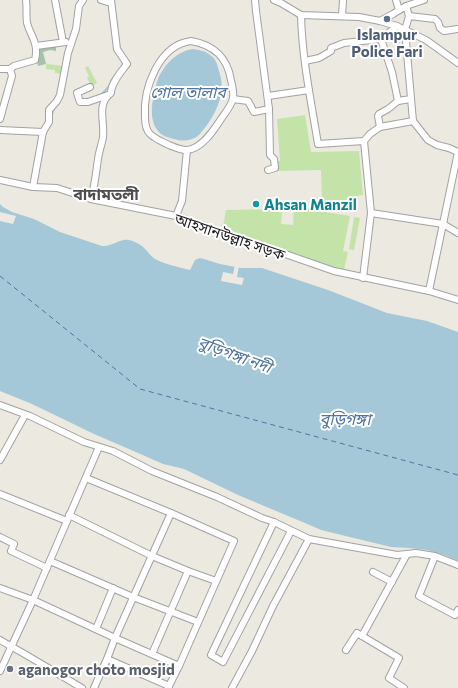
<svg xmlns="http://www.w3.org/2000/svg" width="458" height="688" font-family="Commissioner,'Noto Sans Bengali',sans-serif">
	<style>
		.grass { fill: #c3e3a9 }
		.cemetery { fill: #a4c3aa }
		.water { fill: #a4c8d7 }
		.pier { fill: #ece9e1 }
		.lines { fill: none; stroke-linecap: round; stroke-linejoin: round }
		.stream { stroke: #a4c8d7; stroke-width: 2 }
		.ferry { stroke: #4f74a2; stroke-width: 1; stroke-dasharray: 5 4; stroke-linecap: butt }
		.minor-casing { stroke: #a2a2a2; stroke-width: 8 }
		.minor { stroke: #fff; stroke-width: 6 }
		.service-dot { fill: #5c6f8a; stroke: #fff; stroke-width: 1.5 }
		.culture-dot { fill: #0f9aa8; stroke: #fff; stroke-width: 1.5 }
		.worship-dot { fill: #6b7280; stroke: #fff; stroke-width: 1.5 }
		.labels { text-anchor: middle; dominant-baseline: central; stroke-width: 4; stroke-linejoin: round; paint-order: stroke }
		.service-label { font-size: 15px; font-weight: bold; fill: #4e5e75; stroke: #fff }
		.culture-label { font-size: 15px; font-weight: bold; fill: #0d838f; stroke: #fff; text-anchor: start }
		.street-label { font-size: 15px; fill: #1b1b1b; stroke: #fff }
		.worship-label { font-size: 15px; font-weight: bold; fill: #5b616d; stroke: #fff; text-anchor: start }
		.water-label { font-size: 16px; font-style: italic; fill: #4f74a2; stroke: #fff }
		.neighbourhood-label { font-size: 16px; font-weight: bold; fill: #4e4e4e; stroke: #fff }
	</style>
	<rect width="100%" height="100%" fill="#ece9e1"/>
	<g class="grass">
		<path d="M46,64L65,66L64,74L55,73V70L46,69Z"/>
		<path d="M88,66L97,83L92,86L87,78L89,76L85,68Z"/>
		<path d="M305,115L311,152L359,151L363,195L355,196V202H358V208L322,205L321,170L276,171L275,162L280,161L277,119Z"/>
		<path d="M294,207L350,216L343,251L348,252L344,270L222,232L226,210L282,209L281,224L293,225Z"/>
		<path d="M354,217L360,218L354,250L349,249Z"/>
	</g>
	<path class="cemetery" d="M56,44V51L50,50L43,52L46,64L38,66L37,60L38,47Z"/>
	<g class="water">
		<path d="M193,49C199,50 206,51 210,55C215,58 217,63 218,68C226,88 220,107 207,125C203,130 199,137 192,139C186,141 180,141 174,139C169,138 162,136 158,131C151,123 151,110 153,99C154,94 155,87 157,82C162,66 177,51 193,49Z"/>
		<path d="M0,204L3,207L12,212L34,219L60,232L102,246C112,247 120,238 129,240C134,241 142,245 145,249C149,253 151,257 157,260C167,265 179,267 190,270L195,260L200,258L204,259L220,264L241,268H262L328,290L387,313L427,321L458,332V561L445,555L427,550L409,548L391,547L321,530L312,526L238,495L184,469L163,464L122,446L94,434L32,404L0,391Z"/>
	</g>
	<g class="pier">
		<path d="M0,212L16,216L13,224L0,221Z"/>
		<path d="M235,265L239,266L237,277L244,278L242,285L221,281L223,272L233,274Z"/>
	</g>
	<g class="lines">
		<g class="stream">
			<path d="M101,95L111,84V81L113,78"/>
			<path d="M51,117L55,106"/>
		</g>
		<path class="ferry" d="M0,276L140,389L458,475"/>
		<g class="minor-casing">
			<g id="minor">
				<path d="M55,0L63,42"/>
				<path d="M101,0L111,3"/>
				<path d="M255,0L256,11L269,109L270,155L274,159L275,168L268,170"/>
				<path d="M274,0L281,3L301,15L359,17L380,21L397,26L426,40L458,63"/>
				<path d="M396,0L399,10"/>
				<path d="M406,6L409,16L405,30L413,121L428,140L437,145L449,148L458,152"/>
				<path d="M301,15C302,58 311,101 318,144L364,141L371,213L363,278"/>
				<path d="M342,16L343,0"/>
				<path d="M409,16L435,19L438,22L440,28L444,31L458,29"/>
				<path d="M380,21L393,14L406,6L424,0"/>
				<path d="M381,39L392,72L398,101"/>
				<path d="M191,41C214,45 227,57 231,80C232,85 234,92 233,98C232,105 225,113 221,119C214,130 201,150 186,150C180,150 174,147 169,145C163,142 155,139 150,134C146,130 145,123 145,117C143,88 159,45 191,41Z"/>
				<path d="M36,46L66,42"/>
				<path d="M305,61L319,58L331,51V48L344,43L381,39L397,26"/>
				<path d="M0,69H10"/>
				<path d="M10,69L14,66L35,60C39,43 31,37 27,23C26,16 27,7 26,0"/>
				<path d="M90,87L77,93L80,102H88L108,95"/>
				<path d="M268,96L309,90"/>
				<path d="M233,99L248,101L254,112L269,109"/>
				<path d="M0,119L12,76L10,69"/>
				<path d="M380,127L378,116L379,114L388,109L398,101L411,99"/>
				<path d="M0,130L43,132"/>
				<path d="M364,141L370,134L380,127L413,121"/>
				<path d="M0,180L33,187L57,188L91,199L176,216L334,271L429,291L458,300"/>
				<path d="M33,187L43,132L49,122V110L57,101L60,95L68,53L76,29L79,6L83,0"/>
				<path d="M91,199C95,185 96,172 98,159C99,151 102,144 103,137C105,122 96,104 111,93C111,83 121,72 127,64L117,49L111,0"/>
				<path d="M371,213L443,224L458,233"/>
				<path d="M176,216L182,201L187,150"/>
				<path d="M429,291L458,152"/>
				<path d="M0,405L30,416L84,442L113,451L152,471L217,497L262,518L274,522L309,539L397,555L416,553L435,556L458,565"/>
				<path d="M0,460L25,415"/>
				<path d="M86,478L171,513L234,541L179,666L168,688"/>
				<path d="M0,494L67,521L99,447"/>
				<path d="M69,515L152,556L188,571L216,581"/>
				<path d="M274,522L211,655L223,662L291,531"/>
				<path d="M0,537L14,544L11,551L47,568"/>
				<path d="M435,556L419,596L455,615L458,610"/>
				<path d="M50,561L133,597L198,622"/>
				<path d="M373,572L392,582"/>
				<path d="M0,588L33,600L115,638L179,666"/>
				<path d="M96,629L113,588"/>
				<path d="M362,636L407,554"/>
				<path d="M0,640L28,656L82,688"/>
				<path d="M346,650L357,633L399,658L389,678L404,688"/>
				<path d="M152,654L188,571"/>
				<path d="M107,659L169,686"/>
				<path d="M0,671L33,600L67,521"/>
				<path d="M94,688L107,659L115,638L171,513"/>
				<path d="M232,688L252,651L273,606L309,539"/>
			</g>
		</g>
		<use href="#minor" class="minor"/>
	</g>
	<circle class="service-dot" cx="387" cy="19" r="4"/>
	<circle class="culture-dot" cx="256" cy="204" r="4"/>
	<circle class="worship-dot" cx="10" cy="669" r="4"/>
	<g class="labels">
		<g class="service-label">
			<text x="387" y="34">Islampur<tspan x="387" dy="17">Police Fari</tspan></text>
		</g>
		<g class="culture-label">
			<text x="264" y="204">Ahsan Manzil</text>
		</g>
		<g class="street-label">
			<text transform="translate(230 236) rotate(19)">আহসানউল্লাহ সড়ক</text>
		</g>
		<g class="worship-label">
			<text x="18" y="669">aganogor choto mosjid</text>
		</g>
		<g class="water-label">
			<text x="188" y="91">গোল তালাব</text>
			<text transform="translate(235 354) rotate(20)">বুড়িগঙ্গা নদী</text>
			<text x="345" y="418">বুড়িগঙ্গা</text>
		</g>
		<g class="neighbourhood-label">
			<text x="106" y="193">বাদামতলী</text>
		</g>
	</g>
</svg>
